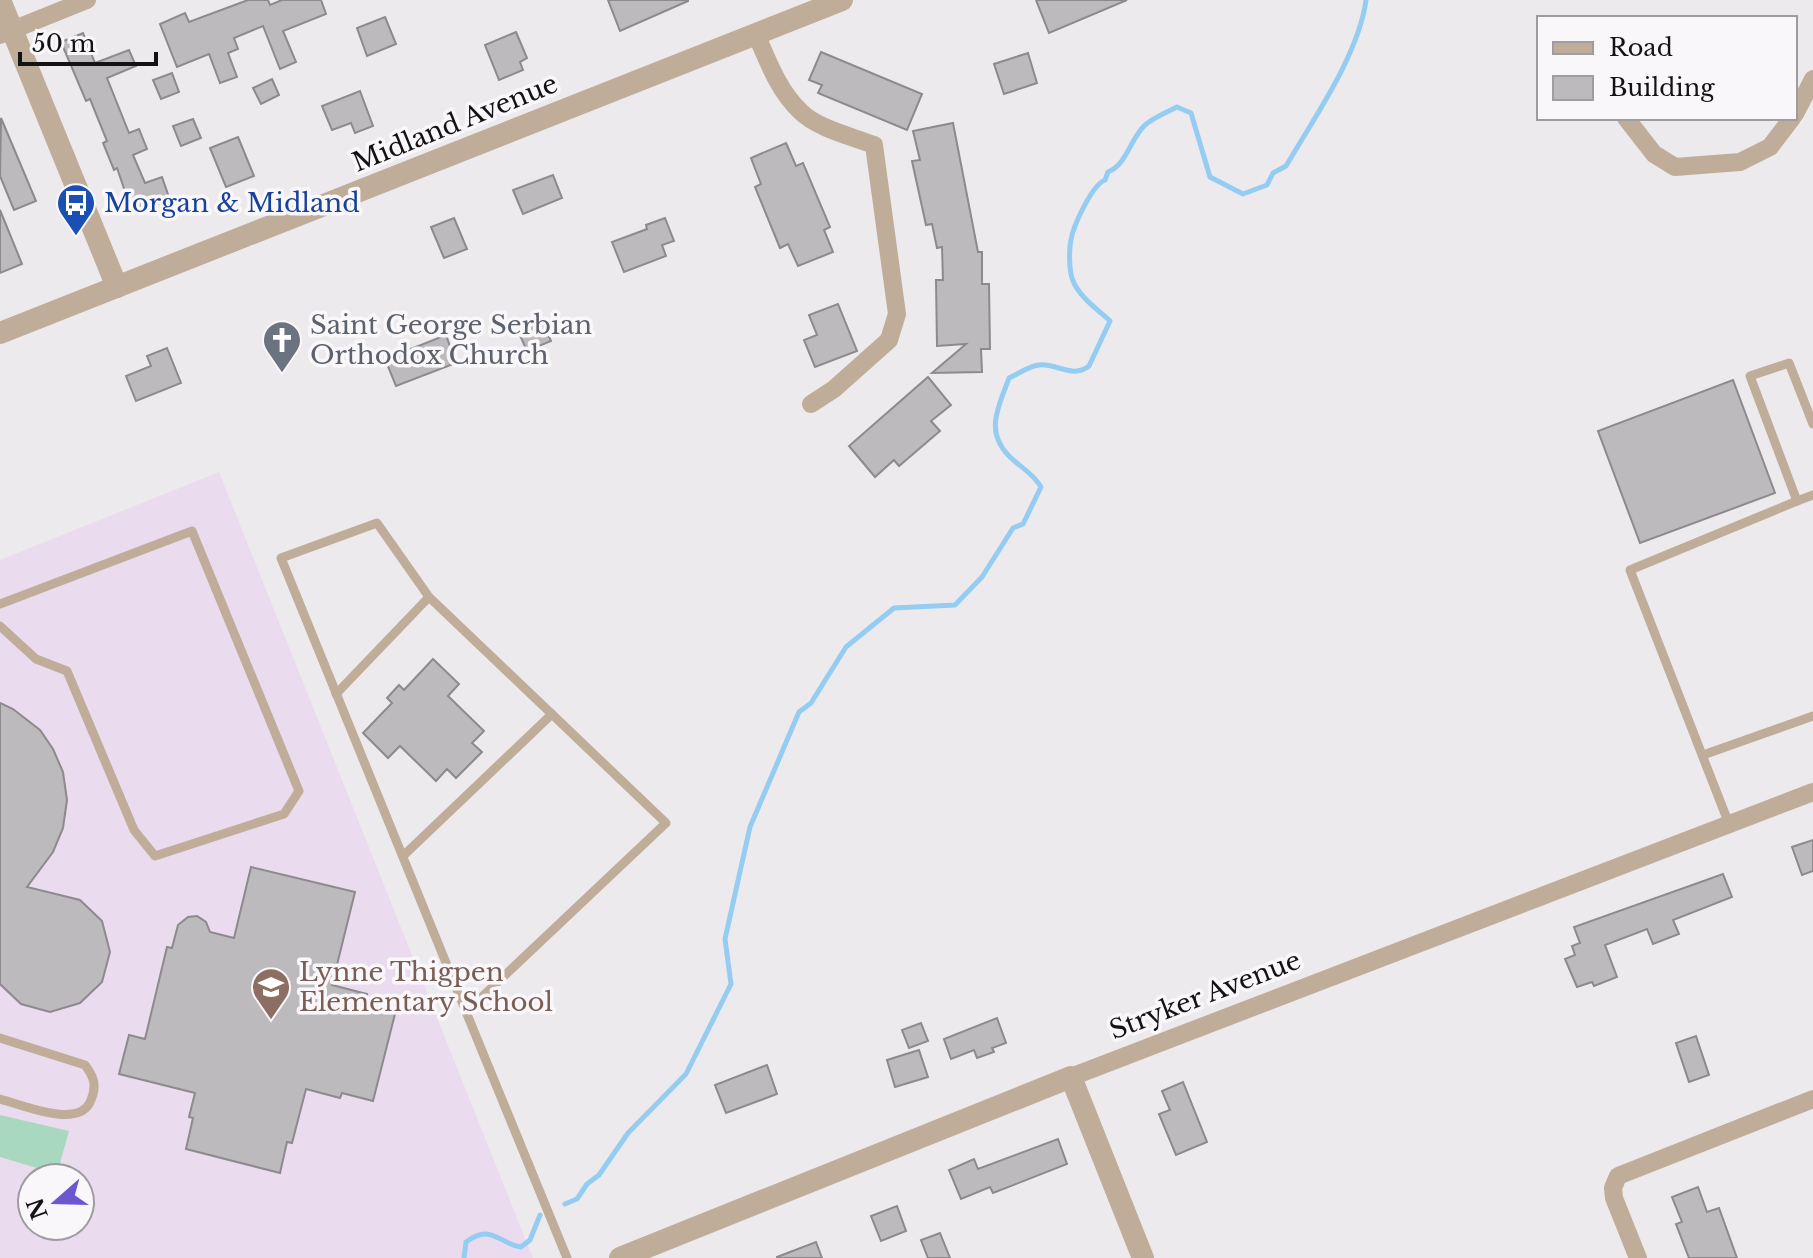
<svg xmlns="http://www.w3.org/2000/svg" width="1813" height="1258" font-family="'Libre Baskerville',serif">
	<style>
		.education { fill: #eadbee; fill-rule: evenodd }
		.green { fill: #a9d8c1 }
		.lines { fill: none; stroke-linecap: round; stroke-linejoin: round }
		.stream { stroke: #95ccf1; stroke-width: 5 }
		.building { fill: #bdbabd; stroke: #8d8a8d; stroke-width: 2 }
		.service { stroke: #c0ad99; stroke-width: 9 }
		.minor { stroke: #c0ad99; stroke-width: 18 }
		.tertiary { stroke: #c0ad99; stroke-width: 22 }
		.labels { text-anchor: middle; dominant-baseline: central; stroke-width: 7; stroke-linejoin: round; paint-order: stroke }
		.street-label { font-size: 26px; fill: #141314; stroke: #faf7fb }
		.transit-label { font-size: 26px; fill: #164399; stroke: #faf7fb; text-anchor: start }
		.worship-label { font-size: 26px; fill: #5b616d; stroke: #faf7fb; text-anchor: start }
		.education-label { font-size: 26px; fill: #785e54; stroke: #faf7fb; text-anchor: start }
	</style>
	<rect width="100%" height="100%" fill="#edeaee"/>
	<path class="education" d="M219,472L533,1258H0V560ZM32,1178H80V1226H32Z"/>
	<path class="green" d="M0,1115L69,1131L57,1174L0,1157Z"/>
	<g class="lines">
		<g class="stream">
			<path d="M565,1204L577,1199L587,1184L599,1175L628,1133L686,1074L731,984L725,939L750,827L799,712L811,703L846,647L894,608L955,605L982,577L1013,528L1023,524L1041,487C1032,472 1021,468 1009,456C984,431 999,406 1009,378C1018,374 1029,366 1039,365C1056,363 1073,379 1089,366L1110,321C1097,309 1077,295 1072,278C1069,269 1069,249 1071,240C1073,226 1092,185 1105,180L1108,172C1127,164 1130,140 1144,126C1152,118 1167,112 1177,107L1191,113L1210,177L1243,194L1267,185L1273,173L1286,166C1314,118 1359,54 1366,0"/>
			<path d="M464,1258L466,1242C491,1223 498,1243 521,1247L530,1240L540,1215"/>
		</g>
	</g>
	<g class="building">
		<path d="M248,0H268L270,5L282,0H321L326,14L283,31L296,62L280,69L263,26L234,38L238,49L228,53L237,77L220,83L209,54L177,67L160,24L185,13L189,22Z"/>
		<path d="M608,0H688V1L620,31Z"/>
		<path d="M1036,0H1127L1049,33Z"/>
		<path d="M385,17L396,44L367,56L357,28Z"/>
		<path d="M516,32L527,58L520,62L523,70L499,80L485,45Z"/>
		<path d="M83,33L95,63L129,50L136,66L107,78L129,133L139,129L147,149L133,155L145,183L162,177L170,200L132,212L117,168L114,170L103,143L107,141L90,99L86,101L61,42Z"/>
		<path d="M821,52L922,94L907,130L818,93L822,85L809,80Z"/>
		<path d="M1028,53L1037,83L1004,94L994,64Z"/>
		<path d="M172,73L179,92L161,99L153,80Z"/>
		<path d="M272,79L279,95L261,104L253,88Z"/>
		<path d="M360,91L373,126L355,133L351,123L332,130L322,106Z"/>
		<path d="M1,118L36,201L14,210L0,176Z"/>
		<path d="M193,119L201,138L181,146L173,126Z"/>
		<path d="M953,123L978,252H982V284H989L990,349H981L982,372L932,373L966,344L937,346L936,280H943L942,247L937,248L932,224L926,225L912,161L920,160L913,131Z"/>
		<path d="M238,137L254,176L226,187L210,148Z"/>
		<path d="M786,143L796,166L803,163L830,227L824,230L833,252L798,266L788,244L780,248L755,187L761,184L751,158Z"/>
		<path d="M553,175L562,198L523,214L513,190Z"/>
		<path d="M0,210L22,264L0,273Z"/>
		<path d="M454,218L467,249L444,258L431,227Z"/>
		<path d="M665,218L674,241L662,245L666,256L624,272L612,242L647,229L646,225Z"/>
		<path d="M838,304L857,351L815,367L804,340L817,335L809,315Z"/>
		<path d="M542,320L551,341L527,351L518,331Z"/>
		<path d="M446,335L456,363L396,386L385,359Z"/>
		<path d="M167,348L181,383L136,401L126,376L151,366L147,356Z"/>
		<path d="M928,377L951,405L931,421L940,431L899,466L894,460L875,477L849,446Z"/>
		<path d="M1733,380L1775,493L1640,543L1598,431Z"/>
		<path d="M433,659L459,684L448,696L484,731L472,743L482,752L456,778L447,769L436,781L400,746L388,758L363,733L392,703L387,698L399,685L404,690Z"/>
		<path d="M0,703L13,709L40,730L53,749L63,772L67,800L63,828L53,852L27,887L80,900L102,921L110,952L102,982L80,1003L50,1012L21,1004L0,984Z"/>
		<path d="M1813,840V871L1802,875L1792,847Z"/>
		<path d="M251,867L355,892L332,985L367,994L366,999L397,1006L373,1101L342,1093L340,1098L306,1089L292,1143L287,1142L280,1173L186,1149L193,1118L189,1117L195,1093L119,1074L129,1035L145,1039L167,947L172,948L178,925L188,917L197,916L206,922L210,932L234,938Z"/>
		<path d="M1723,874L1732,897L1673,920L1679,934L1653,944L1647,929L1605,945L1617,977L1594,986L1592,982L1577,987L1565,959L1575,955L1572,946L1580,943L1574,927Z"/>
		<path d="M997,1018L1006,1043L992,1048L994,1052L977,1058L974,1050L951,1059L944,1039Z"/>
		<path d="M921,1023L928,1041L909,1048L902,1030Z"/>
		<path d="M1696,1036L1709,1075L1689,1082L1676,1043Z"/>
		<path d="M919,1050L928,1077L895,1087L887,1060Z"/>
		<path d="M767,1065L777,1094L726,1113L715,1085Z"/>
		<path d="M1183,1082L1207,1142L1176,1155L1159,1114L1170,1110L1162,1091Z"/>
		<path d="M1058,1139L1067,1164L993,1193L990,1187L961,1199L949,1170L974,1159L978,1169Z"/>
		<path d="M1698,1187L1707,1212L1719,1208L1737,1258H1689L1676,1224L1682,1222L1672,1197Z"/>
		<path d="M897,1206L906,1231L881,1241L871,1216Z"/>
		<path d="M940,1233L950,1258H928L921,1240Z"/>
		<path d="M816,1242L822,1258H777V1257Z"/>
	</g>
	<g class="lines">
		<g class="service">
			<path d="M1797,501L1813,495"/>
			<path d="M0,604L192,531L299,791L284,814L155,856L134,830L67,671L36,659L0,626"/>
			<path d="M336,694L429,597"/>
			<path d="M1703,755L1813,716"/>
			<path d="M1729,824L1630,570L1797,501L1750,376L1789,363L1813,424"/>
			<path d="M403,856L552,714"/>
			<path d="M466,1012L666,823L429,597L377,523L281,558C376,791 471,1025 567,1258"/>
			<path d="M0,1038L85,1065C94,1077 97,1085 91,1100C80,1130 23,1105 0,1099"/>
		</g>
		<g class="minor">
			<path d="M756,34C768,61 778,90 800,111C818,129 851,136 874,145L897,314L889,340L834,389L811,404"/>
			<path d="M0,35L87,0"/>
			<path d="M1795,114L1813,79"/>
			<path d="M1626,118L1654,154L1675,167L1740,162L1770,147L1792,118"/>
			<path d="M1071,1077L1813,792"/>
			<path d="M1638,1258L1614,1198L1613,1188L1618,1176L1813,1099"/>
		</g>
		<g class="tertiary">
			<path d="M0,0L117,287"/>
			<path d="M0,333L842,0"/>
			<path d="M620,1258L1071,1077L1143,1258"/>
		</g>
	</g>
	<defs>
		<g id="bus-pin" transform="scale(2)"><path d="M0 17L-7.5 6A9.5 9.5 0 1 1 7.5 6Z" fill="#1a4fb4" stroke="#faf7fb"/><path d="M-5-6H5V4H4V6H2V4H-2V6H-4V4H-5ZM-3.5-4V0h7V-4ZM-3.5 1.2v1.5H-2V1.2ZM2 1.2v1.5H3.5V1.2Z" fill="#fff"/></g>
		<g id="church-pin" transform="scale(2)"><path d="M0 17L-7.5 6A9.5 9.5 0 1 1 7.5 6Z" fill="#6b7280" stroke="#faf7fb"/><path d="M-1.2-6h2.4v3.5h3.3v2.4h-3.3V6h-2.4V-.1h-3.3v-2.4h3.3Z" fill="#fff"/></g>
		<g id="school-pin" transform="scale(2)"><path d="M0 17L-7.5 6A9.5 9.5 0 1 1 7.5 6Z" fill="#8d6e63" stroke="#faf7fb"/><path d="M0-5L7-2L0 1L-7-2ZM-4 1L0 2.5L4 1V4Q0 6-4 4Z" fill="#fff"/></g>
	</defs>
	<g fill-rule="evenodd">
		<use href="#bus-pin" x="76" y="203"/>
		<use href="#church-pin" x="282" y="340"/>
		<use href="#school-pin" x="271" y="987"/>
	</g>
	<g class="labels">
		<g class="street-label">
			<text transform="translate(455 123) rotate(-22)">Midland Avenue</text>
			<text transform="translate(1205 995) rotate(-21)">Stryker Avenue</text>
		</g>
		<g class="transit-label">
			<text x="104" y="203">Morgan &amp; Midland</text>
		</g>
		<g class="worship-label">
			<text x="310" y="325">Saint George Serbian<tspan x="310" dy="30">Orthodox Church</tspan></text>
		</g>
		<g class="education-label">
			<text x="299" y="972">Lynne Thigpen<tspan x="299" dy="30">Elementary School</tspan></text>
		</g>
	</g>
	<rect x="1537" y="16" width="260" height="104" fill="#faf7fb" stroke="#9e9c9f" stroke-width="2"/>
	<rect x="1553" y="42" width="40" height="12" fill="#c0ad99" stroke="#9e9c9f" stroke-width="2"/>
	<text x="1609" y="56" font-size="24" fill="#141314">Road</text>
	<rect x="1553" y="76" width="40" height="24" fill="#bdbabd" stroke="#9e9c9f" stroke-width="2"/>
	<text x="1609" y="96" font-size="24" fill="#141314">Building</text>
	<g transform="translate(56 1202) rotate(250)"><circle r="38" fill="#faf7fb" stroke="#9e9c9f" stroke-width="2"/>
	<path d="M0-6L14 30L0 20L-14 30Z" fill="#6d57d1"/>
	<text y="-12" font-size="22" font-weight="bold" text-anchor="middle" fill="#141314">N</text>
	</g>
	<path d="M20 52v12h136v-12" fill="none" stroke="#141314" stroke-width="4"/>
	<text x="32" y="52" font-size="24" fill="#141314" stroke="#faf7fb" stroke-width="6" paint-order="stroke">50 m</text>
</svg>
